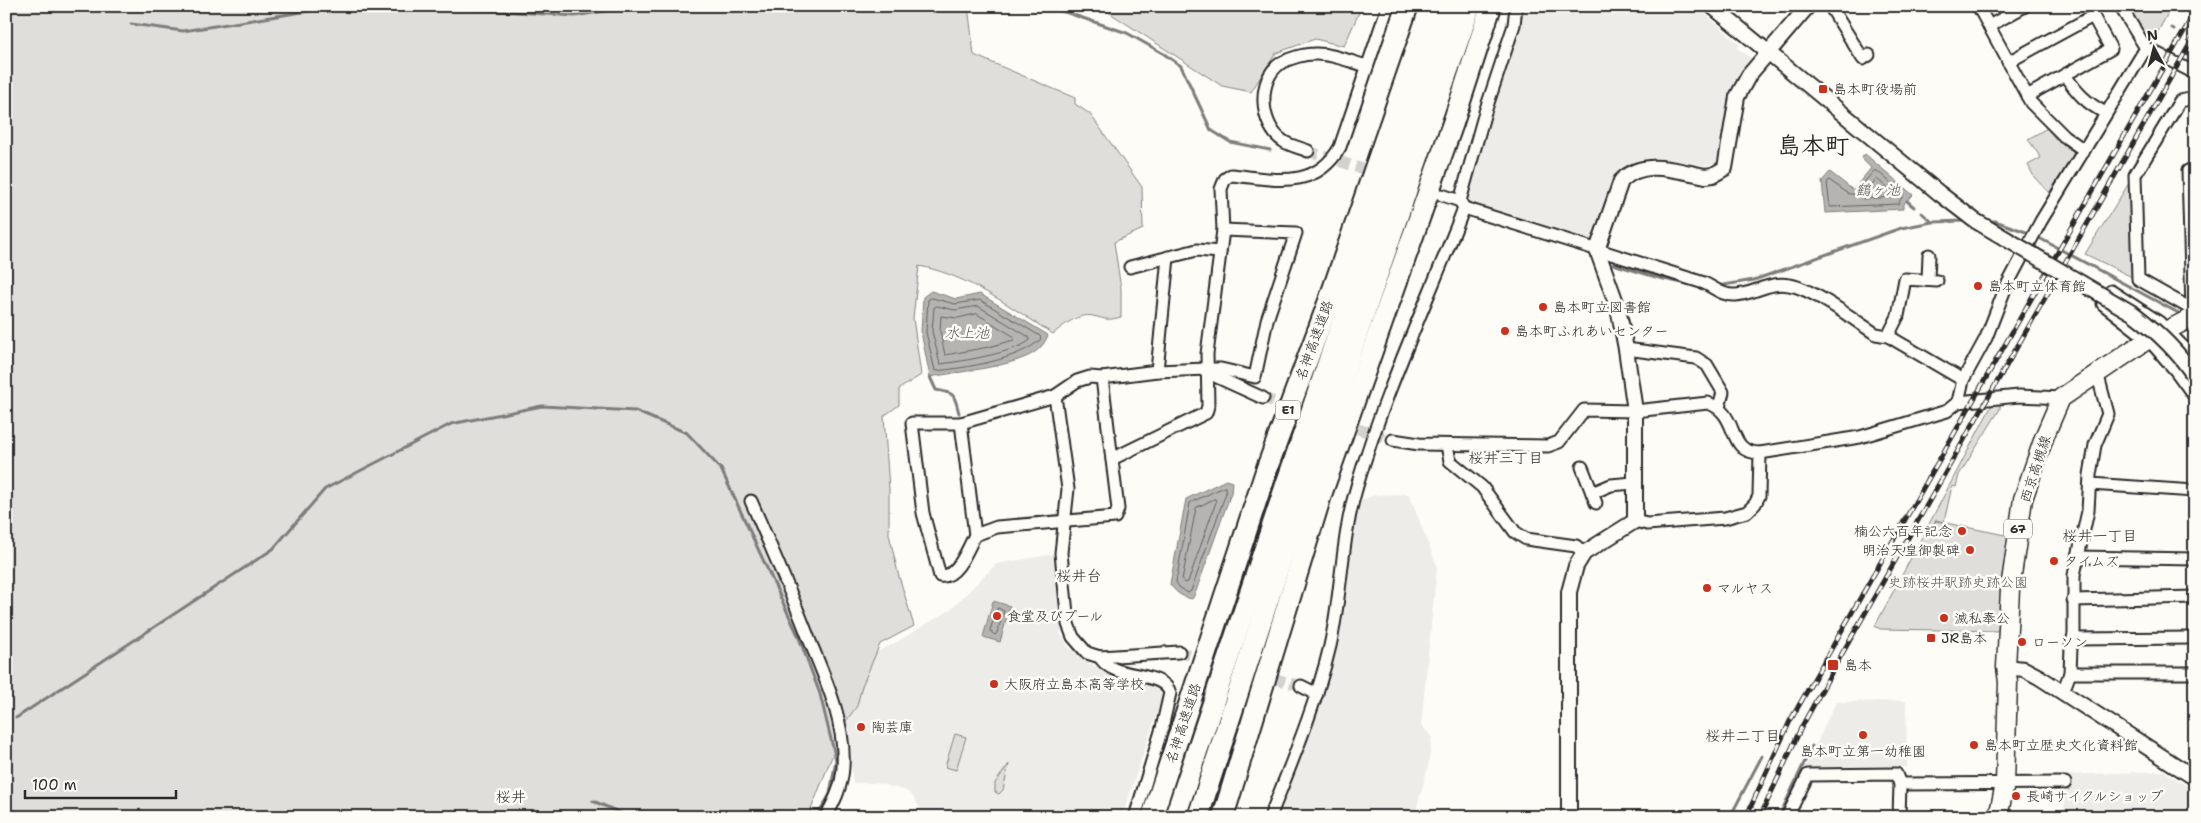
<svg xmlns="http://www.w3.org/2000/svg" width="2201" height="823" font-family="'Shantell Sans','Klee One',sans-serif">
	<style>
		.built { fill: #edece8 }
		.green { fill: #dfdeda; stroke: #858482 }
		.water { fill: #b5b4b1; stroke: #7e7d7b }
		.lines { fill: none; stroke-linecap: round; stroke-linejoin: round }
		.shore { stroke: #626261; stroke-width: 1 }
		.stream { stroke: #7e7d7b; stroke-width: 3 }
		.minor-tunnel { stroke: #d3d2ce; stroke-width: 11; stroke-dasharray: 11 5.5; stroke-linecap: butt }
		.minor-casing { stroke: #2b2b2b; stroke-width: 15 }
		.tertiary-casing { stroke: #2b2b2b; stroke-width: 18 }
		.primary-casing { stroke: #2b2b2b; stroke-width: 21 }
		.motorway-casing { stroke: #2b2b2b; stroke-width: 24 }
		.minor { stroke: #fdfcf7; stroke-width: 11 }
		.tertiary { stroke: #fdfcf7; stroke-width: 14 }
		.primary { stroke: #fdfcf7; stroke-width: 18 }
		.motorway { stroke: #fdfcf7; stroke-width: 20 }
		.rail-casing { stroke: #2b2b2b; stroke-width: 5 }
		.rail { stroke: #fdfcf7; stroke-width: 3; stroke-dasharray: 9; stroke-linecap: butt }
		.tertiary-bridge-casing { stroke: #2b2b2b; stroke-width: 18; stroke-linecap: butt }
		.tertiary-bridge { stroke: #fdfcf7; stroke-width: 14 }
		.poi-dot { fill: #c8321e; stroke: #fdfcf7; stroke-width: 2 }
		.labels { text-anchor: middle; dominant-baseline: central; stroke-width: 5; stroke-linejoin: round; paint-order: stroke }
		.shield { fill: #fdfcf7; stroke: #6a6a68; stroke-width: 1 }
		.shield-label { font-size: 12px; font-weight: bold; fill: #2b2b2b }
		.poi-label { font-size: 14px; fill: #2b2b2b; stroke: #fdfcf7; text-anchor: start }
		.street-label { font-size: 14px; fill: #2b2b2b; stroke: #fdfcf7 }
		.park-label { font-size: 14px; fill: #585857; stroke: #fdfcf7 }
		.water-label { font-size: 15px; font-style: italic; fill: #5b5b5a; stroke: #fdfcf7 }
		.neighbourhood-label { font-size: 15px; fill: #2b2b2b; stroke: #fdfcf7 }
		.town-label { font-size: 24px; font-weight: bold; fill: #2b2b2b; stroke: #fdfcf7 }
	</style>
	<rect width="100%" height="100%" fill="#fdfcf7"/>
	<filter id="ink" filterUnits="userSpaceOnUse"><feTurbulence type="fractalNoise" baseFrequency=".02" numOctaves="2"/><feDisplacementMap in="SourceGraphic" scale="10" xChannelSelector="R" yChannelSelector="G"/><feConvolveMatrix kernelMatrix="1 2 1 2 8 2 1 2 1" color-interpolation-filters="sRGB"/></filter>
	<g filter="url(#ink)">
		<g class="built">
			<path d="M1520,6H1697L1740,45L1737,48L1754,60L1720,157L1716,163L1704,165L1665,159H1639L1624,169L1617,177L1591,239L1587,241L1472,206L1466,198V193L1518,27Z"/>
			<path d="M1409,494L1437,566L1421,725L1432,737L1428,767L1414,817H1279L1329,678L1358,501L1375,495Z"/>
			<path d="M1055,554L1064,625L1060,633L1070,649H1076L1089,663L1111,673L1145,681L1156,686L1161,692L1162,698L1122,817H925L912,795L904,790L877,783H853L844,706L859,661L895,643L950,610L996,564Z"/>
			<path d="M1906,701L1907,767L1805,768L1836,702Z"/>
			<path d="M2164,771L2194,791L2195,817H2063L2068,775Z"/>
		</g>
		<g class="green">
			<path d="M6,6H968L974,55L1075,98V104L1090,114L1142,187L1143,229L1114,242L1121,289V317C1106,321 1107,319 1093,316C1078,313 1064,325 1053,334C1012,308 968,275 919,266L913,318L921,375L899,389V405L884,416L889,489V534L898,573L914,626L880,644L862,686L857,706L846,721L808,817H6Z"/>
			<path d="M1099,6H1362L1344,46L1315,39L1276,53L1251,92L1222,86Z"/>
			<path d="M2128,6H2172L2151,44Z"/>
			<path d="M2047,128L2057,141L2075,153L2049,193L2034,177L2028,165L2041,158L2028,139Z"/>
			<path d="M2129,183L2132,277L2085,254Z"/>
			<path d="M1993,403L2000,405V409L1959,475L1956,487L1952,486L1944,522L1936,520L1933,525L1936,521L2010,536L2004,631L1880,629L1875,626Z"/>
			<path d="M955,734L966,737L956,770L945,767Z"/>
			<path d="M1009,764L1003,790L999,794L995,792V783Z"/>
		</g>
		<g class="water">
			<path d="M1865,154L1913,195L1903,204V209L1825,213L1822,181L1830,172L1853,190L1871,168L1861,158Z"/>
			<path d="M931,291L956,299L980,294L1048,335C1045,344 1038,351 1030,355C1008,367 957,372 930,377L921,332L923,297Z"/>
			<path d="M1226,480L1232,482L1231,493L1195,594L1192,599C1182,597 1175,592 1170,584L1186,499Z"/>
			<path d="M993,601L1010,606L1000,642L983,637Z"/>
		</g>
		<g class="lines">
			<g class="shore">
				<path d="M1874,171H1877L1904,194L1898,204L1830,207L1827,183L1829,180L1849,194H1854Z"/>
				<path d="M1877,179L1894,194V197L1863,199V195Z"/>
				<path d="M932,298L955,304L980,300L1040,336L1041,339C1019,360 965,368 935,371L926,332L928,300Z"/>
				<path d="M937,306L955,310L978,306L1029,337L1030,340C1018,352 959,362 940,364L932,331L934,308Z"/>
				<path d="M977,314L1013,336L1014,340L989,347L945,355L940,331L941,316L957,318Z"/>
				<path d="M1225,487L1226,493L1191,591L1188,593L1179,587L1176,582L1190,503Z"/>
				<path d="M1215,499L1216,502L1188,582L1184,583L1182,580L1196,508Z"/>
				<path d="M998,608L1004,611L997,633L995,635L990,631Z"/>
			</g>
			<g class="stream">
				<path d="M1047,6L1127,33L1164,54L1181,66L1211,130L1230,142L1270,150"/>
				<path d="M131,24L183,31L321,9L429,6L575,16L634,6"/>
				<path d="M2172,28L2174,29"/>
				<path d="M1907,201L1914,207"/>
				<path d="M1922,213L1932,222L1966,221"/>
				<path d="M1987,221H1995L2026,232"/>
				<path d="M2041,239L2184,316"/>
				<path d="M1613,264L1659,278L1692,285"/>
				<path d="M1718,286L1754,280L1901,228L1932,222"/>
				<path d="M930,377L936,390C955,393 954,394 959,413"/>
				<path d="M16,718L273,549L325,489L451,424L542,406L635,411L687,433L721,469L798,635L820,694L836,760L830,794L817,817"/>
				<path d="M593,801L630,817"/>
				<path d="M1730,817L1762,756"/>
				<path d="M1779,817L1812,746"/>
			</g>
			<g class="minor-tunnel">
				<path d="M1308,151L1378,174"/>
				<path d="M1263,398L1315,415"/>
				<path d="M1342,424L1393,440"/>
				<path d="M1179,652L1301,686"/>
			</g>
			<g class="minor-casing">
				<g id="minor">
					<path d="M1830,6L1863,59L1869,55"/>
					<path d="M1978,6L2031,103L2064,136L2084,150"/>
					<path d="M2120,6L2146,48L2189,70L2195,75"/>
					<path d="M1989,26L2025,6"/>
					<path d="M2008,62L2093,16L2111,49L2027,96"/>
					<path d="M2065,75C2076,92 2087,104 2106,113"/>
					<path d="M2195,98L2180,101L2135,175L2138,279L2195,311"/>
					<path d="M1308,151C1301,148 1290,146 1283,141C1260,126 1256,79 1281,63C1290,58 1304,54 1314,54C1331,53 1351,62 1367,66"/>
					<path d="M1442,195L1460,201L1464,208L1704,283C1715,288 1723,296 1736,295C1754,294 1770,281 1789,285C1812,288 1854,320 1876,334L1888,336L1963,380"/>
					<path d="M1460,201L1485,112L1514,25L1516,6"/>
					<path d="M1130,267L1197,250L1220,252"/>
					<path d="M1928,280L1929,255"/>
					<path d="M2192,309L2188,171L2195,168"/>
					<path d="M1888,336L1898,316L1905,279L1937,281"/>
					<path d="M1626,349L1696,358L1707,365L1723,392L1719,407"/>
					<path d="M2195,359L2159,322L2111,291L2103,304L2149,340L2176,371L2195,397"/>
					<path d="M1207,369L1217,377L1263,398"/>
					<path d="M1157,371L1168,257"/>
					<path d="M1958,402L1963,380L1986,338L2005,289L2041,221L2146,48"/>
					<path d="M961,423L975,535L997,527L1115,517L1118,509L1102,378"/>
					<path d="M1393,440L1419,444L1548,446L1559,442L1584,410L1635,411L1708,403C1741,414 1725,453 1760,453L1860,437L1947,411L1958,402L2019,396L2061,398"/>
					<path d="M1447,445L1450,461L1482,487L1515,532L1526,539L1576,546L1584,553"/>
					<path d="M1112,459L1206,413L1208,406L1207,354L1223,230L1221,189L1225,179L1231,175C1274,179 1315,191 1340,147L1388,6"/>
					<path d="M1582,467L1596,503"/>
					<path d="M2090,484L2195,491"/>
					<path d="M1592,493L1611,485L1633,483"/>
					<path d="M751,501C771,547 791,592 809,639C825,678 846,723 843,767C842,786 835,800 826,817"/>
					<path d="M1635,521L1647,524L1725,518L1747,512L1755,504L1759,496L1760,453"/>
					<path d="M975,535C968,548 957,579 940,576L923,513L912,423H961L1055,396"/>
					<path d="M2077,557L2195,559"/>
					<path d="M2073,600L2195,597"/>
					<path d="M2073,639L2195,638"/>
					<path d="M1179,652L1100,657L1087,653L1073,637L1068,624L1061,553L1068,489L1055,396L1077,381L1090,377L1102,378L1157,371L1207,369H1221L1255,377L1267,320L1296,233L1223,230"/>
					<path d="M1100,657C1112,681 1163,669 1170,693L1162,728L1135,817"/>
					<path d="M2070,673H2195"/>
					<path d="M1301,686L1317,694"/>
					<path d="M2063,692L2070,673L2071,647L2074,634V575L2088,511L2090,475L2095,445L2108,414L2097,372"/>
					<path d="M1900,784L2065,783"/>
					<path d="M1270,817C1292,761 1316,705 1330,646C1342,593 1341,538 1357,486C1385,390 1428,300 1464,208"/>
					<path d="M1787,817L1808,775L1896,774L1900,784L1899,817"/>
				</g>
			</g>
			<g class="tertiary-casing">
				<g id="tertiary">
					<path d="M1712,6L1939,193"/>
					<path d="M2006,667L2024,669L2039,677L2195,778"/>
					<path d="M1569,817V592L1576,566L1584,553L1635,521V411L1626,349L1618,308L1597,250L1621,181C1644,158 1676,171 1706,176L1713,175L1725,168L1737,97L1749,75L1808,6"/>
				</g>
			</g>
			<g class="primary-casing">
				<path id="primary" d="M1998,817L2005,784L2008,682L2006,667L2010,589L2023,499L2045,435L2061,398L2144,342L2195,316"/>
			</g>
			<g class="motorway-casing">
				<g id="motorway">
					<path d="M1152,817L1267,468L1329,301L1431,6"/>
					<path d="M1175,817L1287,482L1451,6"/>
					<path d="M1198,817L1304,488L1470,6"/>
					<path d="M1223,817L1322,492L1453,123L1491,6"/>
				</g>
			</g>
			<use href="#minor" class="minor"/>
			<use href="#tertiary" class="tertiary"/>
			<use href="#primary" class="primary"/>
			<use href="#motorway" class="motorway"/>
			<g class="rail-casing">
				<g id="rail">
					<path d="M1746,817L1790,721L2195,12"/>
					<path d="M1760,817L1801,728L1835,666L2195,35"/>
				</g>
			</g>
			<use href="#rail" class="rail"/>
			<g class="tertiary-bridge-casing">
				<path id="tertiary-bridge" d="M1939,193L1974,220L2134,314C2158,332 2178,351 2195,377"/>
			</g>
			<use href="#tertiary-bridge" class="tertiary-bridge"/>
		</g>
	</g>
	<g class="poi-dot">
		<rect x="1818" y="84" width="10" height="10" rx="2.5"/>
		<circle cx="1978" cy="286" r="5"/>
		<circle cx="1543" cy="307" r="5"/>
		<circle cx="1505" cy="331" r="5"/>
		<circle cx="1962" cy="531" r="5"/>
		<circle cx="1970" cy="550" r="5"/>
		<circle cx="2054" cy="561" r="5"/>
		<circle cx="1707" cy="588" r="5"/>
		<circle cx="997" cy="616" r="5"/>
		<circle cx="1944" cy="618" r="5"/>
		<rect x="1926" y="633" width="10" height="10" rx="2.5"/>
		<circle cx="2022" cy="642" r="5"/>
		<rect x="1827" y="659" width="12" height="12" rx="2.5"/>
		<circle cx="994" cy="684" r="5"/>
		<circle cx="861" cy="727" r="5"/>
		<circle cx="1863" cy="735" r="5"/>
		<circle cx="1974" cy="745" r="5"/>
		<circle cx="2016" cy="796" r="5"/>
	</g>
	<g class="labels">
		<g class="shield">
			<rect x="1275.5" y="400.5" width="25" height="19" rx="4"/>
			<rect x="2004" y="519.5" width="28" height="19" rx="4"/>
		</g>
		<g class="shield-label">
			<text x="1288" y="410">E1</text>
			<text x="2018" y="529">67</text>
		</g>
		<g class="poi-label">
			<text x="1833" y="89">島本町役場前</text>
			<text x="1988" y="286">島本町立体育館</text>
			<text x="1553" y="307">島本町立図書館</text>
			<text x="1515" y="331">島本町ふれあいセンター</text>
			<text x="1952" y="531" text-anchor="end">楠公六百年記念</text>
			<text x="1960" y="550" text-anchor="end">明治天皇御製碑</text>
			<text x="2064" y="561">タイムズ</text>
			<text x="1717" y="588">マルヤス</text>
			<text x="1007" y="616">食堂及びプール</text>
			<text x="1954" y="618">滅私奉公</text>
			<text x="1941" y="638">JR島本</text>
			<text x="2032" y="642">ローソン</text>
			<text x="1844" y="665">島本</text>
			<text x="1004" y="684">大阪府立島本高等学校</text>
			<text x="871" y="727">陶芸庫</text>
			<text x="1984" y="745">島本町立歴史文化資料館</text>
			<text x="1863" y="751" text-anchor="middle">島本町立第一幼稚園</text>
			<text x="2026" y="796">長崎サイクルショップ</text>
		</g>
		<g class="street-label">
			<text transform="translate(1314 340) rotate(-70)">名神高速道路</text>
			<text transform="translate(2035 469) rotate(-72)">西京高槻線</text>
			<text transform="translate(1183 723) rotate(-72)">名神高速道路</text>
		</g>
		<g class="park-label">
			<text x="1958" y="582">史跡桜井駅跡史跡公園</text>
		</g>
		<g class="water-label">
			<text x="1878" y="190">鶴ヶ池</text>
			<text x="967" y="333">水上池</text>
		</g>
		<g class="neighbourhood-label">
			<text x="1506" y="458">桜井三丁目</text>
			<text x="2100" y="536">桜井一丁目</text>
			<text x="1079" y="576">桜井台</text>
			<text x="1743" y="736">桜井二丁目</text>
			<text x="511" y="797">桜井</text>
		</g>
		<g class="town-label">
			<text x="1813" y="146">島本町</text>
		</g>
	</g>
	<rect width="2201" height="823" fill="none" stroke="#fdfcf7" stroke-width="25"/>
	<rect x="12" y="12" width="2176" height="798" fill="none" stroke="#2b2b2b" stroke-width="2" filter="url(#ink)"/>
	<g transform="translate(2154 48) rotate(353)" stroke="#fdfcf7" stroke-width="4" paint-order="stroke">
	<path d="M0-4L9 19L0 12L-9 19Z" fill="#2b2b2b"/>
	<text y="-8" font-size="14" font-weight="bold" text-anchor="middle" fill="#2b2b2b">N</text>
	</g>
	<path d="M25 790v8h151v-8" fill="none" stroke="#2b2b2b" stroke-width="2.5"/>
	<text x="32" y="790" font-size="15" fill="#2b2b2b" stroke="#fdfcf7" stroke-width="4" paint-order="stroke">100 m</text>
</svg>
